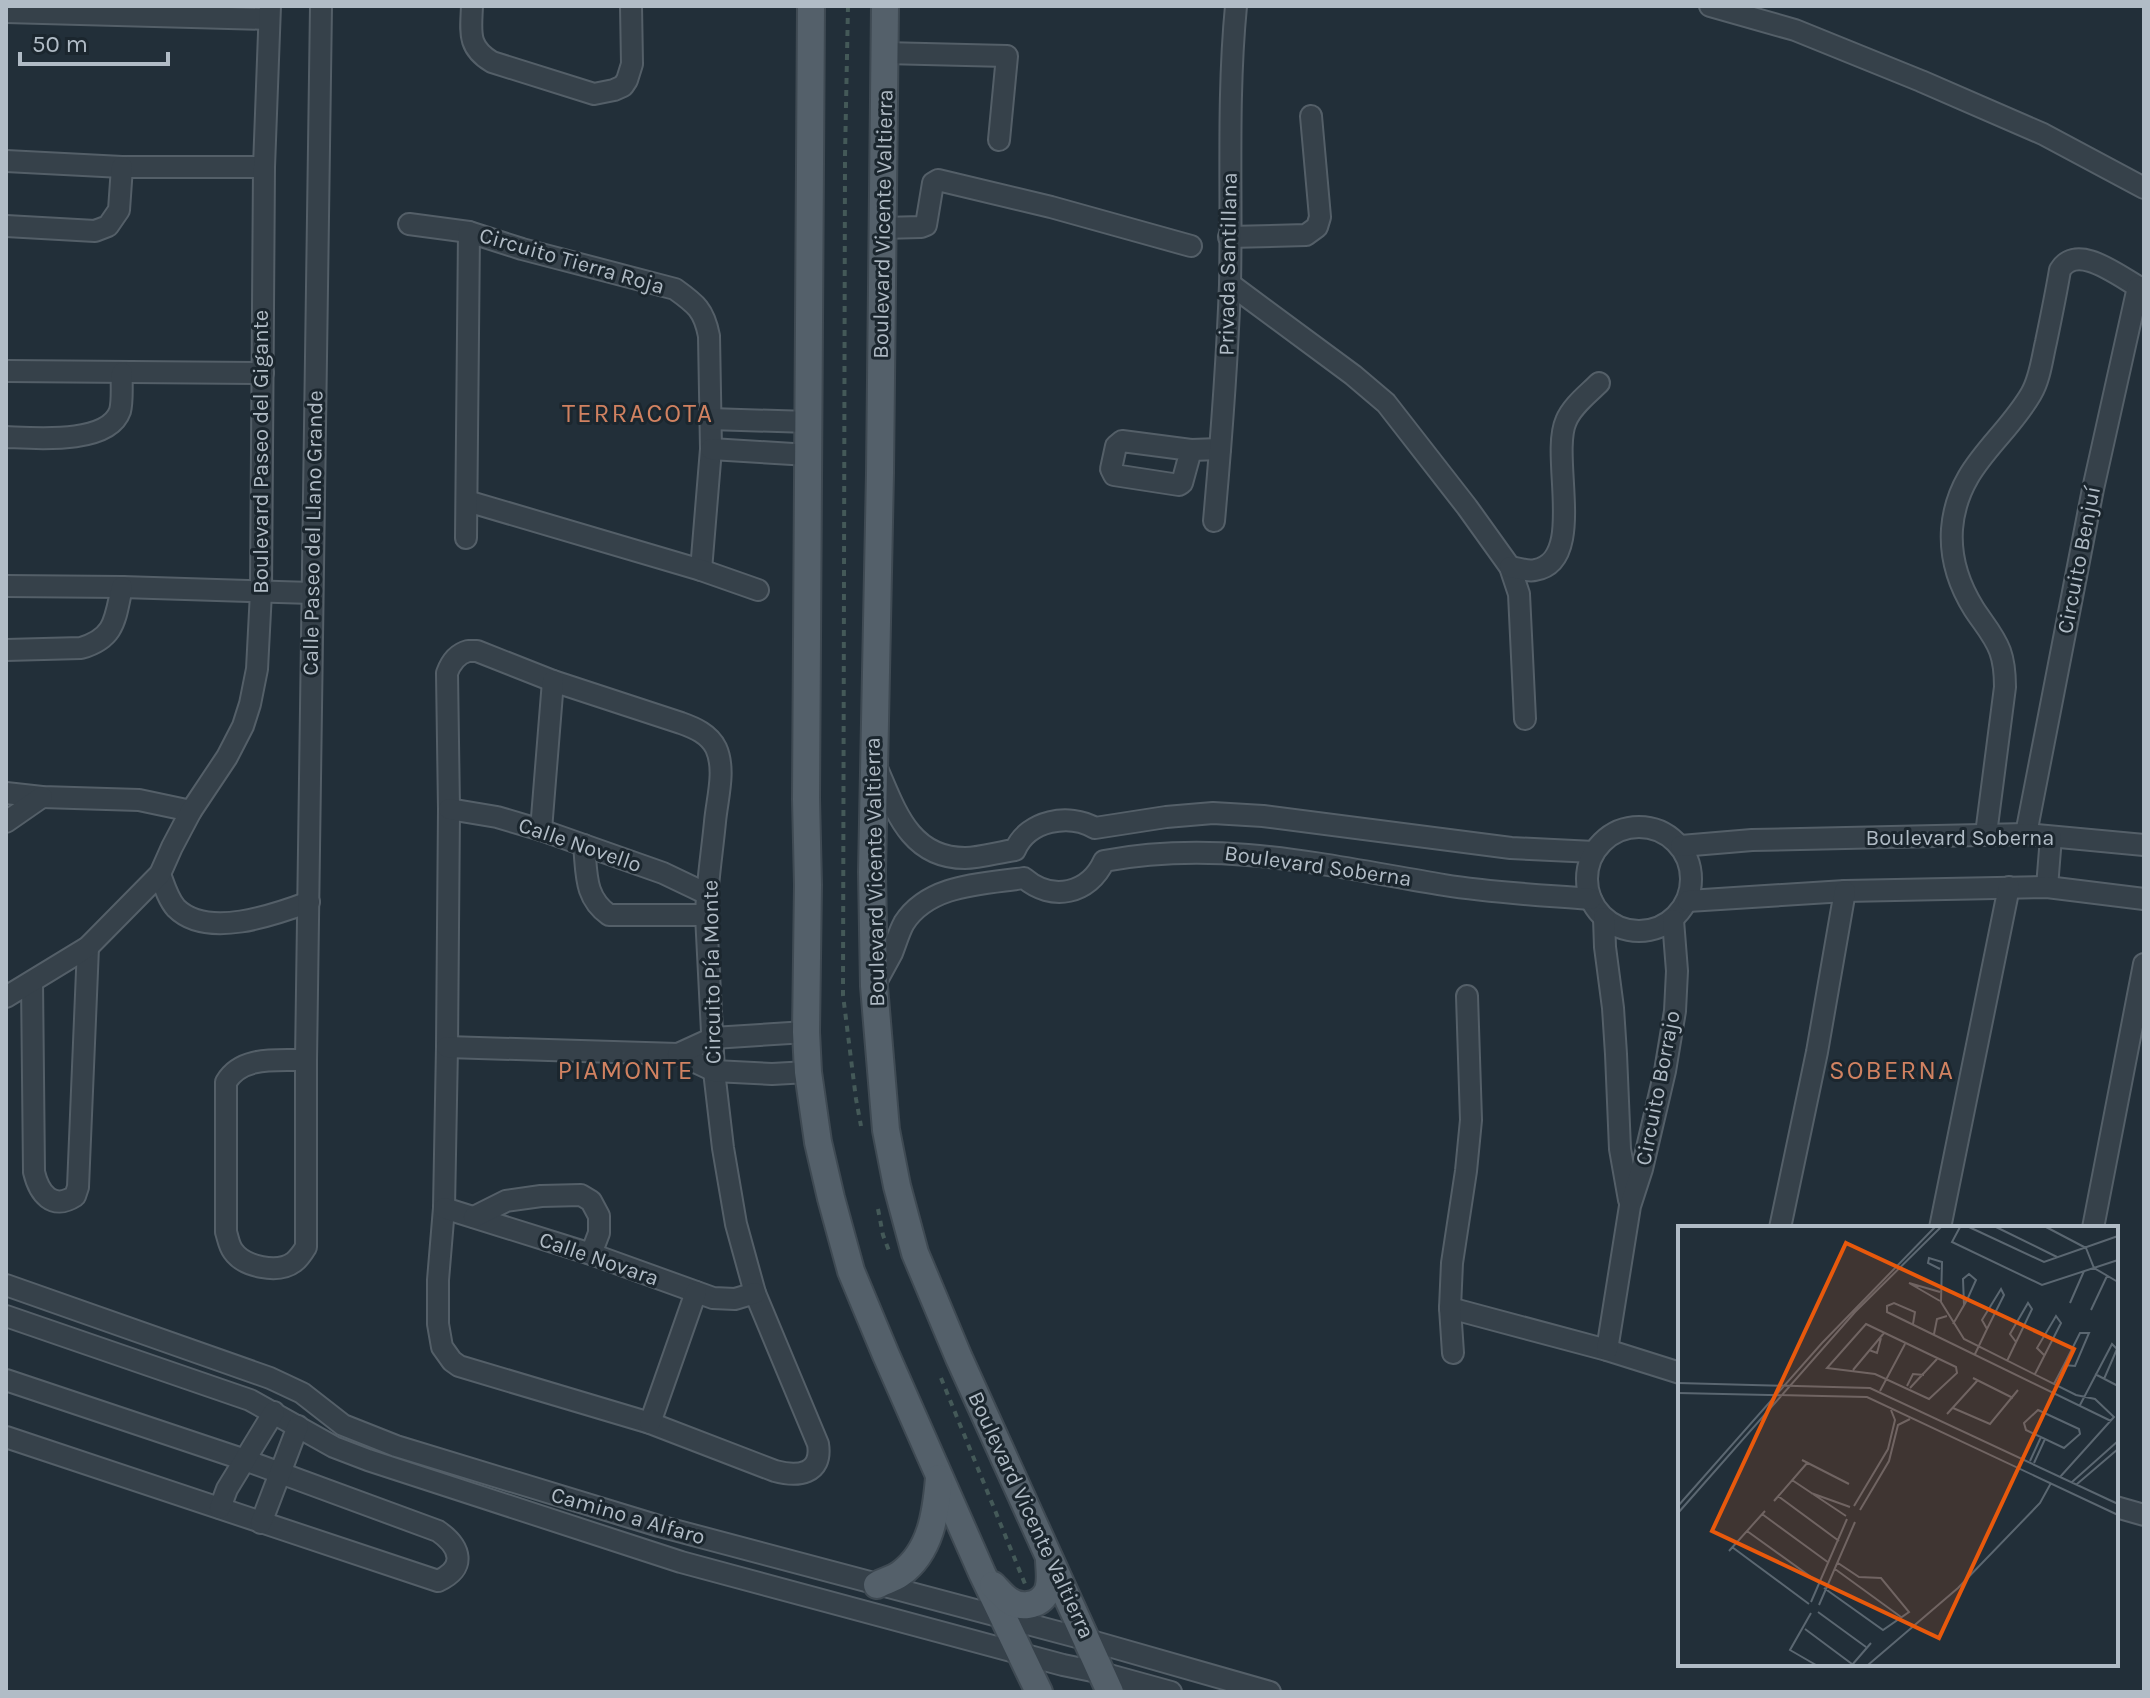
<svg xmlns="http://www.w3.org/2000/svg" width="2150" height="1698" font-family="Karla,sans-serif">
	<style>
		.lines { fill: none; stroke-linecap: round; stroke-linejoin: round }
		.minor-casing { stroke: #545f68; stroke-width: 24 }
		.major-casing { stroke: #3f4a53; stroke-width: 30 }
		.path { stroke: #445958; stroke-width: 4; stroke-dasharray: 6 6; stroke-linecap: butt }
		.minor { stroke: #36414a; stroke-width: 20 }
		.major { stroke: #54606a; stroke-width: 26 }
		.labels { text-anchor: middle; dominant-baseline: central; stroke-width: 6; stroke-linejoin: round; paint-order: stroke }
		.street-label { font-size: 22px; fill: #b1bcc6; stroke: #1b262e }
		.quarter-label { font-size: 26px; letter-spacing: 2px; fill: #d18261; stroke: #1b262e }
		.inset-road { fill: none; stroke: #5b6771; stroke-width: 2 }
		.view { fill: #e8590c; fill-opacity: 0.15; stroke: #e8590c; stroke-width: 4 }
		.inset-edge { fill: none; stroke: #b1bcc6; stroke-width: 4 }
	</style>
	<rect width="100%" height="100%" fill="#222f39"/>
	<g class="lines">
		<g class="minor-casing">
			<g id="minor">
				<path d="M472,6C471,32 467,47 492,62L594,94L614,90L623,86L627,80L632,64L631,6"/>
				<path d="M1710,6L1795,30L1921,81L2043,134L2144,188"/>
				<path d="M6,12L269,19"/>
				<path d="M884,53L1007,56L999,140"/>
				<path d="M6,161L122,167H264"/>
				<path d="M409,224L469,232L522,249L675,289C696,304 704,310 709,336L711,449L701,570"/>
				<path d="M6,226L95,231L108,226L119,210L122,167"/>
				<path d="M882,228L921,227L926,225L933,183L938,180L1051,207L1191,246"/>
				<path d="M1229,237L1306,235L1317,227L1320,217L1311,116"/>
				<path d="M1230,284L1353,375L1386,403L1467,507L1510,567L1519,594L1525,719"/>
				<path d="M6,371L263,373"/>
				<path d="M710,419L809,422"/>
				<path d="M6,437C34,438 108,445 120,411C123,400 121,384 122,373"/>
				<path d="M711,449L809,455"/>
				<path d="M1191,450L1182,483L1179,485L1114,475L1111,469L1116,446L1122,441L1191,450L1220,449"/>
				<path d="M467,501L701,570L758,590"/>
				<path d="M1214,521C1221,443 1227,364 1230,285C1232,192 1227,99 1236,6"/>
				<path d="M466,538L469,232"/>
				<path d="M1510,567C1518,568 1528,572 1535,570C1587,561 1550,457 1566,421C1572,406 1588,394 1599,383"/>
				<path d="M6,586L122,587L312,593"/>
				<path d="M6,650L81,648C116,638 115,618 122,587"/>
				<path d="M468,651H477L553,681L681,723C695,728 709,734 716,748C726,770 717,799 715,822C712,853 707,884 706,915L714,1071L723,1148L736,1224L755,1293L818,1444C823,1475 797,1477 775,1471L650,1423L459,1366L452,1361L442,1347L438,1324V1280L444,1208L447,1047L449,809L447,673C451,662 457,654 468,651Z"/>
				<path d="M876,766C895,809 909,858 965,858C981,858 999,852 1015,850C1028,820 1069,813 1095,828L1166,817L1213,813L1263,816L1511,848L1594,852"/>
				<path d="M6,793L42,797L139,800L191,811"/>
				<path d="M449,809L497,817L541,830L663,873L707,894"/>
				<path d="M6,822L42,797"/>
				<circle cx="1639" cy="879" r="52"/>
				<path d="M541,830L553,681"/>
				<path d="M1986,834L2005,687C2005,674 2004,662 2000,651C1994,635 1983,623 1974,609C1959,585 1950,558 1952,529C1957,466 2003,442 2031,394C2040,379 2042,359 2046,342C2051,318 2056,294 2060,270C2078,241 2122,279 2144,290"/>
				<path d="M2026,834L2093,489L2138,287"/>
				<path d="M584,845C587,874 584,897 609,915H706"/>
				<path d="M1681,846L1752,840L2026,834L2144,845"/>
				<path d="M160,874C164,885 168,899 176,908C207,939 274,915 309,902"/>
				<path d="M2047,887L2051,837"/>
				<path d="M1688,901L1845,891L2047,887L2144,899"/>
				<path d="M1604,918L1605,947L1613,1008L1616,1054L1620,1149L1629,1200"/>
				<path d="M32,982L34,1172C39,1193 52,1211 75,1196L78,1187L88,947"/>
				<path d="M874,986C880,975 886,964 892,953C896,943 899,932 904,923C929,884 983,884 1024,878C1052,902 1089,894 1104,861C1222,839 1328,866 1444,885C1493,893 1542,895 1591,899"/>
				<path d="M6,997L88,947L160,874L172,847L191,811L227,757L243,726L250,704L257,669L261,592L264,167L270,6"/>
				<path d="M447,1047L678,1054L714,1071L772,1074L808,1072"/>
				<path d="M678,1054L713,1038L806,1032"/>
				<path d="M306,1060C278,1061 242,1055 226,1082V1232C228,1238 229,1246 233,1251C244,1267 278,1274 294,1262C299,1258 303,1252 306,1247V1060L321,6"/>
				<path d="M444,1208L591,1254L713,1298L735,1299L755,1293"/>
				<path d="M474,1217L506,1201L541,1196L581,1195L591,1201L599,1216V1233L591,1254"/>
				<path d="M1780,1228L1817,1052L1845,891"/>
				<path d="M1940,1228L2009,887"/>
				<path d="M2093,1228L2144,964"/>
				<path d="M6,1285L270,1378L302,1393L343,1425L396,1446L659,1526L1088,1640L1270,1692"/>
				<path d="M1450,1308L1607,1350L1680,1373"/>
				<path d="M6,1316L250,1400L334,1447L368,1460L681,1562L1063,1665L1102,1673L1171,1692"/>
				<path d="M1607,1350L1630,1206L1642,1169L1665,1071L1675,1011L1677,971L1673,920"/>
				<path d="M1453,1353L1450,1308L1452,1263L1466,1171L1471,1120L1467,996"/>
				<path d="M6,1380L245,1460L438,1531C461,1547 467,1568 438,1581L6,1437"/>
				<path d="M650,1423L696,1292"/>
				<path d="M2116,1507L2144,1515"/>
				<path d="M220,1508L227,1489L274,1412"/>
				<path d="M261,1523L298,1426"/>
			</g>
		</g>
		<g class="major-casing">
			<g id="major">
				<path d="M811,6L806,799L808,885L806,1032L808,1072L818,1142L831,1198L851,1271L886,1355L982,1573L1039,1692"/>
				<path d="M885,6L880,473L872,872L874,986L886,1130L897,1186L915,1253L959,1358L1110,1692"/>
				<path d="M877,1585C884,1581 893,1579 900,1574C931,1552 936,1513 939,1478"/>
				<path d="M993,1585C997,1589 1002,1595 1007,1599C1019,1609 1039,1607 1047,1592C1052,1582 1049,1570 1049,1559"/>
			</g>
		</g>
		<g class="path">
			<path d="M848,6L845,156L843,995L856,1099L861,1126"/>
			<path d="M878,1209L883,1235L889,1251"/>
			<path d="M941,1378L1025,1584"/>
		</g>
		<use href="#minor" class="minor"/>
		<use href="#major" class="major"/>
	</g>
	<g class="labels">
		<g class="street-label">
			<text transform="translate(883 224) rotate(-89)">Boulevard Vicente Valtierra</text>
			<text transform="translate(572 261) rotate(16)">Circuito Tierra Roja</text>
			<text transform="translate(1228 264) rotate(-89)">Privada Santillana</text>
			<text transform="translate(261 452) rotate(-90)">Boulevard Paseo del Gigante</text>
			<text transform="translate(313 533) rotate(-89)">Calle Paseo del Llano Grande</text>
			<text transform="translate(2079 560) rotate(-79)">Circuito Benjuí</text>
			<text x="1960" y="838">Boulevard Soberna</text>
			<text transform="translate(580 845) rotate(19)">Calle Novello</text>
			<text transform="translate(1318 866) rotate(8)">Boulevard Soberna</text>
			<text transform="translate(875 872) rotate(-91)">Boulevard Vicente Valtierra</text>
			<text transform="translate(712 972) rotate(-91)">Circuito Pía Monte</text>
			<text transform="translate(1658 1088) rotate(-79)">Circuito Borrajo</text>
			<text transform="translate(599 1259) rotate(19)">Calle Novara</text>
			<text transform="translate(1031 1515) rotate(65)">Boulevard Vicente Valtierra</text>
			<text transform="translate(628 1516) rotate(16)">Camino a Alfaro</text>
		</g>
		<g class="quarter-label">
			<text x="638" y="413">TERRACOTA</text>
			<text x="626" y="1070">PIAMONTE</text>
			<text x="1892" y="1070">SOBERNA</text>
		</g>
	</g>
	<g transform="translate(1678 1226)">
		<rect width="440" height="440" fill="#222f39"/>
		<path class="inset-road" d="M282,1L274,16L364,59L440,34M291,1L366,36L440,10M318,1L379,31M368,1L408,22M408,22L416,42L440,56M262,43L250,37L251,32L264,36L263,76L286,113L398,169L417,173L436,191L382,251M231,57L262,75M231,57L262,66M392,77L406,45M413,84L429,50M188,98L278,141L279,147L251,173L197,148L149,142ZM235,98L237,86L216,77L209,80V86L433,195M275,98L289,74L298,54L291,48L285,53L286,79M256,108L259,93L269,90M191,124L199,127L203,112M297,128L309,103L326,69L323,63L304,94L309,103M329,135L354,83L350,77L332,108L338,116M175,144L206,107M357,148L383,97L378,90L359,122L366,129M417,148L440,160M295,152L335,172M0,157L192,162L440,278M376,158L386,139L402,107H411L397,140L386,139M229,160L235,148L246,149M232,162L259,133M202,165L227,118M0,167L189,171L440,289M402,179L434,118L439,123L426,153M275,182L312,198L340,164M360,184L401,203L402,208L386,222L348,204L346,197ZM269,188L299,155M124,234L171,258M352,235L363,211M356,237L367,213M114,254L168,290M394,256L440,215M399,258L440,223M133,267L172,281M100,270L161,315M96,275L130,236M0,280L144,117L257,1M176,280L210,223L217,194L213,184M182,284L211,235L220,199L232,193M0,287L177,86L263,1M84,288L151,337M69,305L140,356M54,321L131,378M51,325L87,285M157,343L223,391M146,362L205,404L231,386L203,352L181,351L160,337M133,376L169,293M141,379L177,296M140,386L188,421M133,387L112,424L138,439M127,403L174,438M174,439L193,417M190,439L280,362L362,277L373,257"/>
		<path class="view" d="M168,17L396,123L261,412L34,305Z"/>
		<rect width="440" height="440" class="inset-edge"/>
	</g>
	<rect width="2150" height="1698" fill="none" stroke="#b1bcc6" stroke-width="16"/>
	<path d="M20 52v12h148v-12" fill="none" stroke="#b1bcc6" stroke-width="4"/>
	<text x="32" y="52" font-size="24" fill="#b1bcc6" stroke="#1b262e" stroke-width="6" paint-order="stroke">50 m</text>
</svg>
